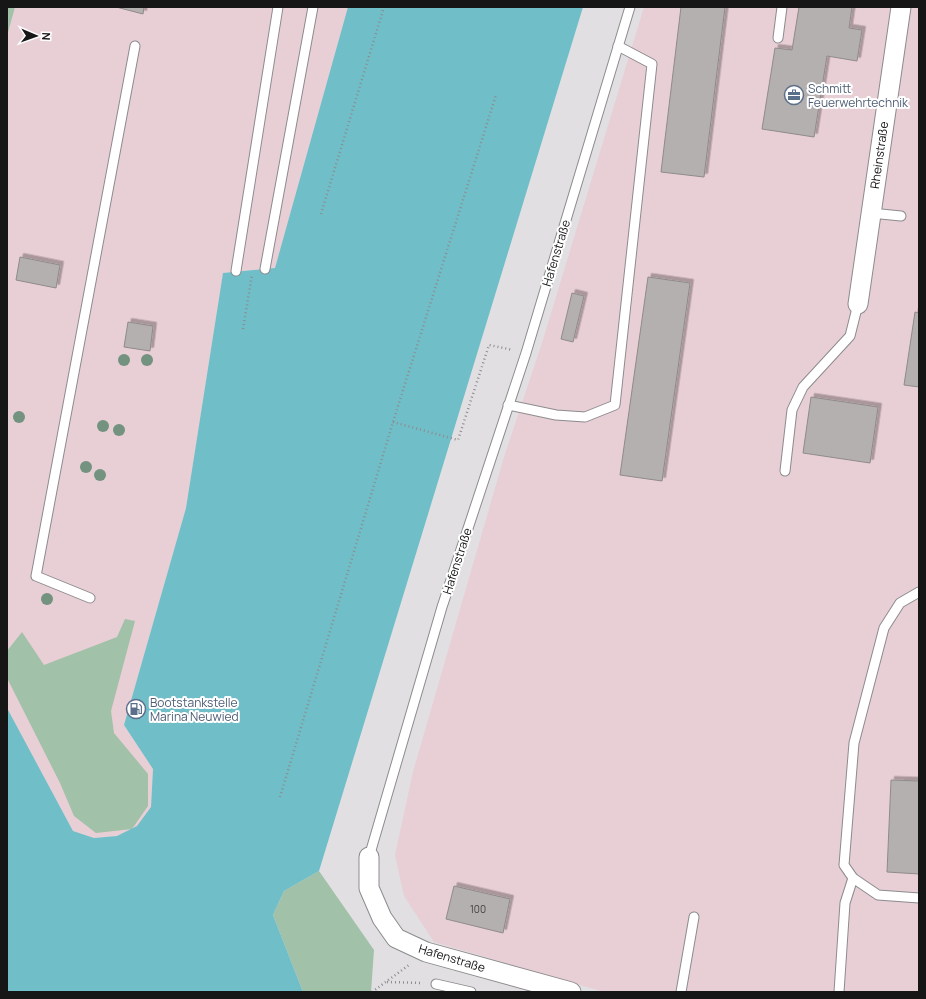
<svg xmlns="http://www.w3.org/2000/svg" width="926" height="999" font-family="Manrope,sans-serif">
	<style>
		.commercial { fill: #e8ced5 }
		.green { fill: #a1c1a9 }
		.water { fill: #70bec8 }
		.building { fill: #b4b0af; stroke: #8f8b8a; filter: url(#shadow) }
		.lines { fill: none; stroke-linecap: round; stroke-linejoin: round }
		.service-casing { stroke: #8c8b8e; stroke-width: 11 }
		.minor-casing { stroke: #8c8b8e; stroke-width: 21 }
		.path { stroke: #8d8c8e; stroke-width: 2.5; stroke-dasharray: 1 3; stroke-linecap: butt }
		.service { stroke: #fff; stroke-width: 9 }
		.minor { stroke: #fff; stroke-width: 19 }
		.tree { fill: #739380 }
		.labels { text-anchor: middle; dominant-baseline: central; stroke-width: 4; stroke-linejoin: round; paint-order: stroke }
		.number-label { font-size: 10px; fill: #3e3c3d }
		.service-label { font-size: 12px; fill: #4e5e75; stroke: #fff; text-anchor: start }
		.street-label { font-size: 12px; fill: #161617; stroke: #fff }
	</style>
	<defs>
		<filter id="shadow"><feDropShadow dx="3.5" dy="-3.5" stdDeviation="0" flood-color="#0004"/></filter>
	</defs>
	<rect width="100%" height="100%" fill="#e1dfe2"/>
	<g class="commercial">
		<path d="M7,7H348L275,268L223,273L186,508L124,725L153,769L151,807L137,827L117,836L94,838L73,831L7,708Z"/>
		<path d="M644,7H919V992H604L434,942L404,896L395,855L413,772L504,457L542,343Z"/>
	</g>
	<g class="green">
		<path d="M7,7H15L7,36Z"/>
		<path d="M125,619L135,621L111,711L114,733L148,774V806L132,829L96,833L74,816L60,783L7,678V651L22,632L44,665L117,637Z"/>
		<path d="M319,871L374,950L371,992H303L273,915L284,891Z"/>
	</g>
	<path class="water" d="M348,7H583L319,871L284,891L273,915L303,992H7V708L73,831L94,838L117,836L137,826L151,807L153,769L124,725L186,508L223,273L275,268Z"/>
	<g class="building">
		<path d="M116,7H144L143,14Z"/>
		<path d="M681,7H725L704,177L661,172Z"/>
		<path d="M799,7H852L849,28L862,30L857,61L827,56L814,137L762,129L775,48L792,50Z"/>
		<path d="M20,257L60,265L56,288L16,280Z"/>
		<path d="M648,277L690,283L662,481L620,475Z"/>
		<path d="M572,293L584,296L573,342L561,339Z"/>
		<path d="M915,312L919,313V387L904,385Z"/>
		<path d="M128,322L153,326L150,351L124,347Z"/>
		<path d="M811,397L878,407L870,463L803,453Z"/>
		<path d="M891,780L919,781V874L887,872Z"/>
		<path d="M454,886L510,899L503,933L446,919Z"/>
	</g>
	<g class="lines">
		<g class="service-casing">
			<g id="service">
				<path d="M778,38L782,7"/>
				<path d="M871,213L901,216"/>
				<path d="M265,269L313,7"/>
				<path d="M236,271L278,7"/>
				<path d="M508,405L556,415L585,417L615,405L652,64L618,46"/>
				<path d="M785,471L792,410L803,387L850,336L858,304"/>
				<path d="M919,592L900,603L884,628L854,743L844,865L853,878L878,895L919,898"/>
				<path d="M90,598L36,576L135,46"/>
				<path d="M369,857L442,607L526,353L630,7"/>
				<path d="M436,984L471,992"/>
				<path d="M681,992L694,917"/>
				<path d="M839,992L845,903L853,878"/>
			</g>
		</g>
		<g class="minor-casing">
			<g id="minor">
				<path d="M858,304L901,7"/>
				<path d="M369,857V888L382,918L396,938L426,952L571,992"/>
			</g>
		</g>
		<g class="path">
			<path d="M321,214L384,7"/>
			<path d="M243,329L252,275"/>
			<path d="M393,422L458,440L489,345L513,350"/>
			<path d="M280,797L393,422L496,95"/>
			<path d="M387,982L423,983"/>
			<path d="M372,992L409,965"/>
		</g>
		<use href="#service" class="service"/>
		<use href="#minor" class="minor"/>
	</g>
	<g class="tree">
		<circle cx="124" cy="360" r="6"/>
		<circle cx="147" cy="360" r="6"/>
		<circle cx="19" cy="417" r="6"/>
		<circle cx="103" cy="426" r="6"/>
		<circle cx="119" cy="430" r="6"/>
		<circle cx="86" cy="467" r="6"/>
		<circle cx="100" cy="475" r="6"/>
		<circle cx="47" cy="599" r="6"/>
	</g>
	<defs>
		<g id="office-ring" transform="scale(1)"><circle r="9.5" fill="#fff" stroke="#5c6f8a" stroke-width="1.5"/><path d="M-6-3h4V-5.5h4V-3h4V5H-6ZM-1-4.5V-3h2v-1.5ZM-6 0V1H6V0Z" fill="#5c6f8a"/></g>
		<g id="fuel-ring" transform="scale(1)"><circle r="9.5" fill="#fff" stroke="#5c6f8a" stroke-width="1.5"/><path d="M-5.5-6h7V0h2V4h1.3V-2.5L3-4.5l.8-.8L6-3V5H2.5V1h-1V6h-7ZM-4.2-4.7v3.2H.2V-4.7Z" fill="#5c6f8a"/></g>
	</defs>
	<g fill-rule="evenodd">
		<use href="#office-ring" x="794" y="95"/>
		<use href="#fuel-ring" x="136" y="709"/>
	</g>
	<g class="labels">
		<g class="number-label">
			<text x="478" y="909">100</text>
		</g>
		<g class="service-label">
			<text x="808" y="88">Schmitt<tspan x="808" dy="14">Feuerwehrtechnik</tspan></text>
			<text x="150" y="702">Bootstankstelle<tspan x="150" dy="14">Marina Neuwied</tspan></text>
		</g>
		<g class="street-label">
			<text transform="translate(879 155) rotate(-82)">Rheinstraße</text>
			<text transform="translate(556 253) rotate(-73)">Hafenstraße</text>
			<text transform="translate(457 561) rotate(-72)">Hafenstraße</text>
			<text transform="translate(452 958) rotate(17)">Hafenstraße</text>
		</g>
	</g>
	<rect width="926" height="999" fill="none" stroke="#161617" stroke-width="16"/>
	<g transform="translate(36 36) rotate(92)" stroke="#ffffff" stroke-width="3" paint-order="stroke">
	<path d="M0-3L7 15L0 10L-7 15Z" fill="#161617"/>
	<text y="-6" font-size="11" font-weight="bold" text-anchor="middle" fill="#161617">N</text>
	</g>
</svg>
